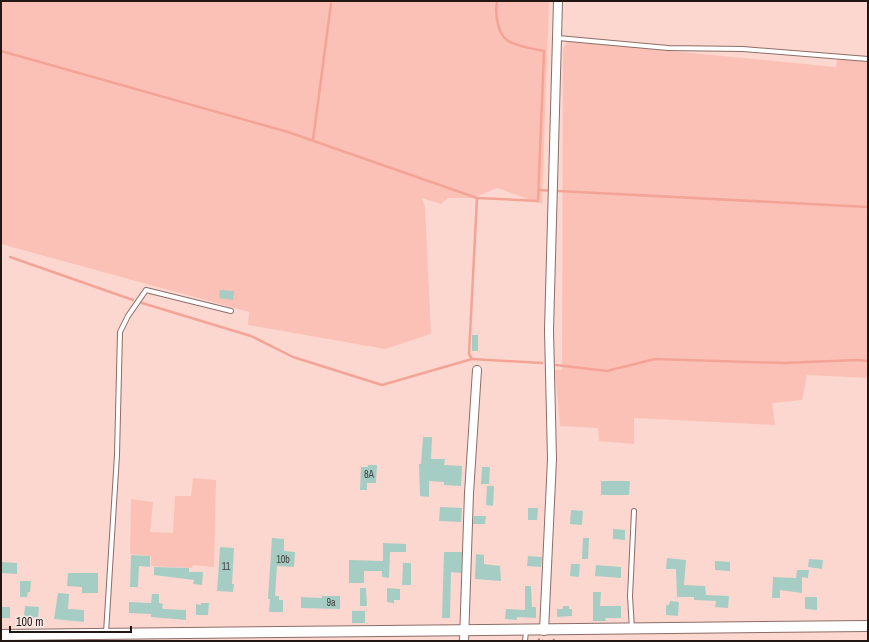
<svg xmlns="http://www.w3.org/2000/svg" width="869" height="642" font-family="'Archivo Narrow',sans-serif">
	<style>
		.green { fill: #fbc1b6 }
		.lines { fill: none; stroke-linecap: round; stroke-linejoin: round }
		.stream { stroke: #f4a497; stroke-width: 2.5 }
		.building { fill: #a6cdc4 }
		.service-casing { stroke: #8d6d67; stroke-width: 6 }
		.minor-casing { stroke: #8d6d67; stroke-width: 10 }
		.tertiary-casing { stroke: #8d6d67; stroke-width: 12 }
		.path { stroke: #9e847e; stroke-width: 1.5; stroke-dasharray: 2 2; stroke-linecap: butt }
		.service { stroke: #fff; stroke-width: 4 }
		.minor { stroke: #fff; stroke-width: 8 }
		.tertiary { stroke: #fff; stroke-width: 10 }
		.labels { text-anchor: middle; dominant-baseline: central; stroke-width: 4; stroke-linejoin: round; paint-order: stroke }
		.number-label { font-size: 10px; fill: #444440 }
	</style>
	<rect width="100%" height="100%" fill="#fcd7d0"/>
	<g class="green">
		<path d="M1,1H549L542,204L497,188L474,198H448L441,204L422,198L425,207L431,334L385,349L248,325L249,312L1,244Z"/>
		<path d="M568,41L836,67L837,58L868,60V378L807,375L802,400L772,403L775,425L634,418V444L599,441L598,428L560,426L555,370H562L563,49Z"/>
		<path d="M193,478L216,480L214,567L193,565L192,568L151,566V556L130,554L131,499L153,502L150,532L173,533L175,496H191Z"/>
	</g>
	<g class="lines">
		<g class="stream">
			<path d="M1,51L288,132L477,198L538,201L544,51C535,49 514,46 507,40C497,33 495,12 497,1"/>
			<path d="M313,140L331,4"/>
			<path d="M539,190L868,207"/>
			<path d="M10,257L133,300"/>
			<path d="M142,303L251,336L293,357L382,385L472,359L469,354L477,198"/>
			<path d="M472,359L542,363"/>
			<path d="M556,365L607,371L655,359L784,363L857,360L868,361"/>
		</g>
	</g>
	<g class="building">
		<path d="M220,290L234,291L233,300L219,298Z"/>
		<rect x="472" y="335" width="6" height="16"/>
		<path d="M423,437H432L431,459H445L444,465L462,466L461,486L444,485V482L429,481V497L420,496L419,464H421Z"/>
		<path d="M368,465H377L376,483H367V490H360L361,467H368Z"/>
		<path d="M482,467H490L489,484H481Z"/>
		<path d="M601,481H630L629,495H601Z"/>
		<path d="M487,486H494L493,506L486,505Z"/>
		<path d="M440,507L462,508L461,522L439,521Z"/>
		<path d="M528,508H538L537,520H528Z"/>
		<path d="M571,510L583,511L582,525L570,524Z"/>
		<path d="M474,516H486L485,524H473Z"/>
		<path d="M613,529L625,530V540L613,539Z"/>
		<path d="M272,538L284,539V551L295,552L294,567L277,566L275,596H279V600H283V612H269L270,599H268Z"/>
		<path d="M583,538H589L588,559H582Z"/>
		<path d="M383,543L406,544V552H390L389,578L382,577V571H364V583H349V560L383,561Z"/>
		<path d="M220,547L234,548L232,584H234L233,592L217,591Z"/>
		<path d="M444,552H462L461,573L451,572L450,618H442Z"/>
		<path d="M476,554L484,555V564L500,566L501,581L475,579Z"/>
		<path d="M131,555L150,556V567L139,566L138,587H130Z"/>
		<path d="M528,556L542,557L541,567L527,566Z"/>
		<path d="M667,558L686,560L684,585L705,586L706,595L729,596L728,608L715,607L716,601L694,600V597H677L676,569H666Z"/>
		<path d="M809,559L823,560L822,569L808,567Z"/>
		<path d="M715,561L730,562V571L715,570Z"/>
		<path d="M1,562L17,563V574L1,573Z"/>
		<path d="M403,563H411V585H402Z"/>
		<path d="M571,564H580L579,577L570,576Z"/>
		<path d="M596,565L621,567V578L595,576Z"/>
		<path d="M154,567L189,568V572H203L202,585L193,584L194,580L154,575Z"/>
		<path d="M797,570H809L808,578L802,577V593L780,590V598H772L773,577L796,578Z"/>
		<path d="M68,573H98V593H82V587L67,586Z"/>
		<path d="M20,581H31L30,592H28L27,597H20Z"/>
		<path d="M525,586H531L532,607H536V618L517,617V620L505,619L506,609L525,610Z"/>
		<path d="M360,588H366L367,606H360Z"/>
		<path d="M387,588L400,589V600H394V603L387,602Z"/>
		<path d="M593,592H601L600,606H621V618H605L606,621H593Z"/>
		<path d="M58,593L69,594L68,609L84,610V622L54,619Z"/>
		<path d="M152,594H159V603L163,604L162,608L164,609L186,610V620L151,617V614L129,613V602L151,603Z"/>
		<path d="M322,596H340V609L301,608V597L322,598Z"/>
		<path d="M805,597H817V610L805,609Z"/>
		<path d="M670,601L679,602L678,616L666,615V605H669Z"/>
		<path d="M201,603H209L208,615H196V604L201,605Z"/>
		<path d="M25,606L39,607L38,618L24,617Z"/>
		<path d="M563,606H569V609H572V616L557,617V609H563Z"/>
		<rect x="1" y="607" width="9" height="11"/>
		<rect x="352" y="611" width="13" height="12"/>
	</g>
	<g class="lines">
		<g class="service-casing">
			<g id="service">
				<path d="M558,38L668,48L743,49L868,59"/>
				<path d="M632,629L630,596L634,511"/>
				<path d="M106,633L117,455L120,332L128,316L146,290L231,311"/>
				<path d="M525,641L526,631"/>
			</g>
		</g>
		<g class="minor-casing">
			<g id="minor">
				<path d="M544,631L552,459L549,330L558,1"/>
				<path d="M464,641L469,493L477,370"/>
			</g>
		</g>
		<g class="tertiary-casing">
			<path id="tertiary" d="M1,635L868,626"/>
		</g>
		<g class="path">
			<path d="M538,639L545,641"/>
			<path d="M549,641L556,639"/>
		</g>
		<use href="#service" class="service"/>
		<use href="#minor" class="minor"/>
		<use href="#tertiary" class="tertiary"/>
	</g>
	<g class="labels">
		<g class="number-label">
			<text x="369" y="474">8A</text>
			<text x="283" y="559">10b</text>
			<text x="226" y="566">11</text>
			<text x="331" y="602">9a</text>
		</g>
	</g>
	<rect width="869" height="642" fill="none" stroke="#231714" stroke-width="4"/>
	<path d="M10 626v6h121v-6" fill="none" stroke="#231714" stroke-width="2"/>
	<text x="16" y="626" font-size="12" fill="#231714" stroke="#faeae7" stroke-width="3" paint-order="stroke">100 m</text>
</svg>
